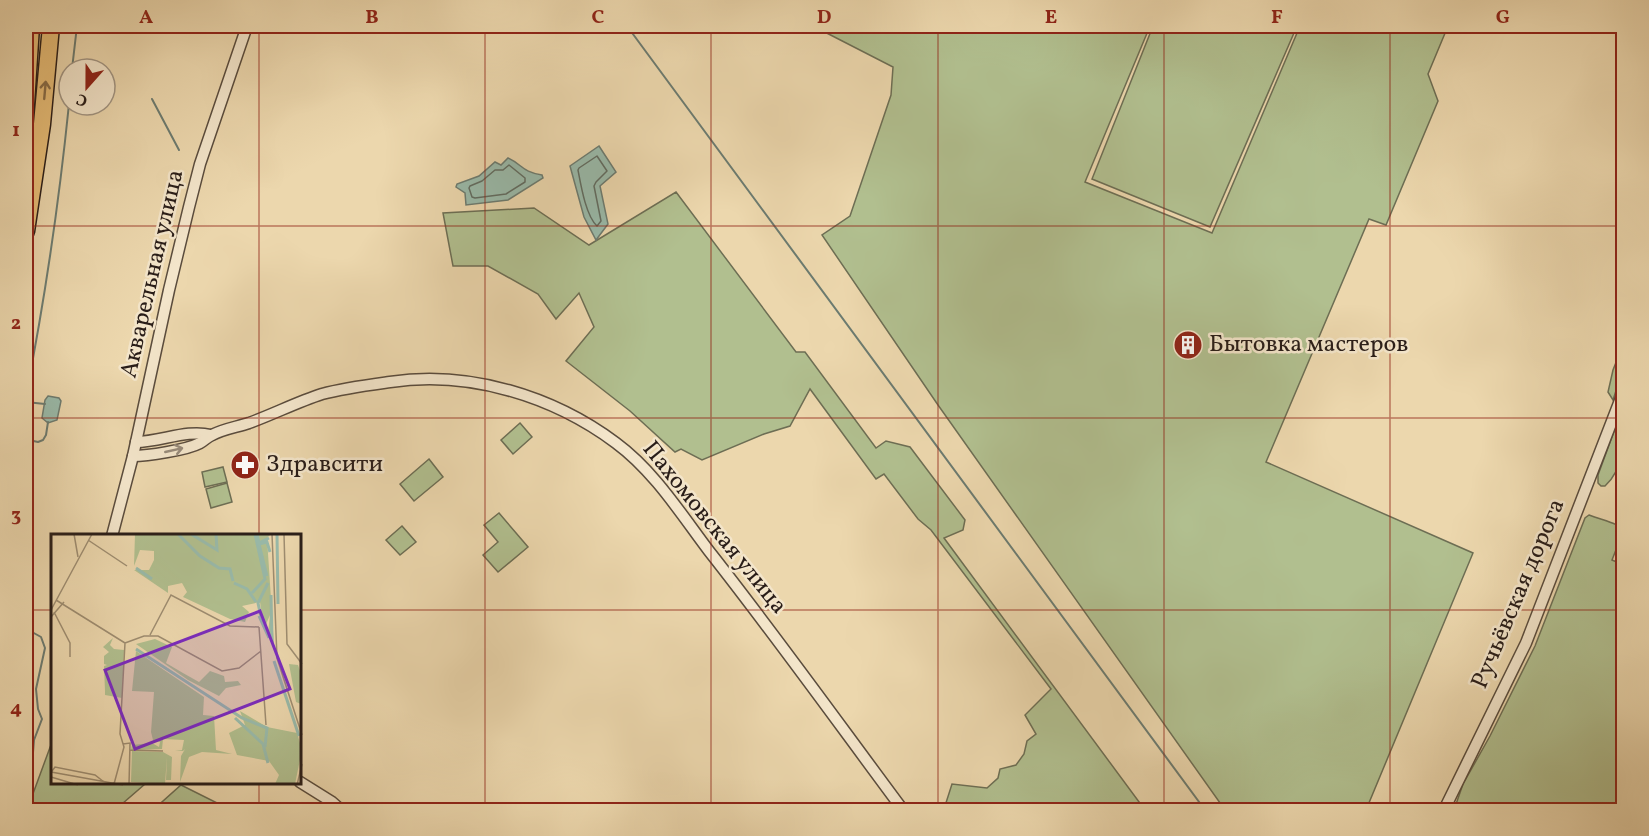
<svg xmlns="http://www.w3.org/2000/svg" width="1649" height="836" font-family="Vollkorn,serif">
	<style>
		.green { fill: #b1bf8f; stroke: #6d6e54; stroke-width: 1.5 }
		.water { fill: #99baaa; stroke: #6c7b70; stroke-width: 1.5 }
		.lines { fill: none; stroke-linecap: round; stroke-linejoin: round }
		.shore { stroke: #616c61; stroke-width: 1.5 }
		.stream { stroke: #6c7b70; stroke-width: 2 }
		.minor-casing { stroke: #5a4c3d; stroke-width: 13 }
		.highway-casing { stroke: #291d18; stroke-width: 19 }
		.minor { stroke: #f3e5ca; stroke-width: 10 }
		.highway { stroke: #e6bc76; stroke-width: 16 }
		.oneway { stroke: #886c47 }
		.oneway2 { stroke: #988b7a }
		.grid { fill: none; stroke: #8f2418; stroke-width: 1.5; stroke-opacity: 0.55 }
		.labels { text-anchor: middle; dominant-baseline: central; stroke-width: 5; stroke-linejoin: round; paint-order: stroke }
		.street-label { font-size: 24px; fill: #291d18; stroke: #f3e5ca }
		.poi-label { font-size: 24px; fill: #291d18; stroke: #f3e5ca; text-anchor: start }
		.inset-river { fill: none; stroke: #99baaa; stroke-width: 3 }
		.inset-road { fill: none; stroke: #9e8d71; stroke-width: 1.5 }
		.view { fill: #7b2cbf; fill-opacity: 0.15; stroke: #7b2cbf; stroke-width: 3 }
		.inset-edge { fill: none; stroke: #291d18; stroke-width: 3 }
		.neatline { fill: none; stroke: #8f2418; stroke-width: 2 }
		.grid-label { font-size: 20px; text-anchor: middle; font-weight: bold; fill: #8f2418 }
	</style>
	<rect width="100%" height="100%" fill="#ecd7ad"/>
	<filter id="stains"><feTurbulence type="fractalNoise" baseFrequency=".00333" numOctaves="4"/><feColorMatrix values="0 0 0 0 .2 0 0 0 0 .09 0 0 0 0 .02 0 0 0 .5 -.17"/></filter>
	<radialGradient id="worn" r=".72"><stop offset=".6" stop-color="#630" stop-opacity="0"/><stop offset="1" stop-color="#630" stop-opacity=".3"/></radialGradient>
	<g class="green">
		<path d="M813,26H1150L1085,182L1212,233L1300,26H1448L1428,74L1438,101L1386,225L1369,219L1266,462L1473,553L1366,810H1225L938,405L822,235L850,216L891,95L893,67Z"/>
		<path d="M1153,26H1297L1210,227L1092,179Z"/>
		<path d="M676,192L796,352H805L876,448L886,441L910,447L965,520L963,530L944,538L1145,810L944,809L952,784L987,788L998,778L1000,769L1016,765L1024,754L1027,741L1036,734L1025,715L1051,689L931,530L918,519L884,474L876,479L810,389L790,426L764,434L702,460L681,449L675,452L630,411L566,361L594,327L579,293L556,319L538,294L488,266H453L443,213L534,208L589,245Z"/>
		<path d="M1623,345V369L1613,400L1608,392L1613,370Z"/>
		<path d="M1623,407C1624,434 1627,466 1605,486H1601L1598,483V475Z"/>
		<path d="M520,423L532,437L513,454L501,440Z"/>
		<path d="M429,459L443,477L414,501L400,484Z"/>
		<path d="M223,467L227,482L205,487L202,472Z"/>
		<path d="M227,483L232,502L211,508L206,489Z"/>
		<path d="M499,513L528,547L498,572L483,555L498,542L484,525Z"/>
		<path d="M1589,515C1626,528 1627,522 1612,560L1624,565L1623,810H1454L1463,784L1490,736L1535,646L1585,518Z"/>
		<path d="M402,526L416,542L400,555L386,540Z"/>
		<path d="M52,742V784H145L115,810H27Z"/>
		<path d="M181,785L231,810H233H153Z"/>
	</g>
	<g class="water">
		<path d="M599,146L616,172L600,186L608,224L596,240L584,217L570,166Z"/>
		<path d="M508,158C523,165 522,172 542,175L543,178L508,200L466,205L465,193L456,187L457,184L479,176L495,162L501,165Z"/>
		<path d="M48,396L59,398L61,401L57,420L48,423L42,418L45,400Z"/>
	</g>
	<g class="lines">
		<g class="shore">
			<path d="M597,156L607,171L596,182L594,186L601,221L597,226C586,216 581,186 578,170L579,168Z"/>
			<path d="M509,165L525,178V182L506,194L475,198L472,197L469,188L470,186L482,181L495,170H503Z"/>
		</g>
		<g class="stream">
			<path d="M627,26L1205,810"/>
			<path d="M72,69L77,26"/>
			<path d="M152,99L179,150"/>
			<path d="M26,395C45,299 59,202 69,104"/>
			<path d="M26,402L45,404"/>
			<path d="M29,440L38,442L43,440L46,435L48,422"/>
			<path d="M26,618L32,632L41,637L45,648L36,689L38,709L42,719L34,740L30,790"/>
			<path d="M31,810L32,804"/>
		</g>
		<g class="minor-casing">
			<g id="minor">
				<path d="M136,442C161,442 186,429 211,435"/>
				<path d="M133,456C147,456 187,450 200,443C204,441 207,437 212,435C223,429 237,427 249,423C274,414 297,402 322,394C344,388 368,385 390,382C469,370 553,396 616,443C654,471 681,514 709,551C776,636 839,724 903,810"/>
				<path d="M112,536L133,456L169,290L189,207L200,164L247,26"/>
				<path d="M300,782L332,802L341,810"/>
				<path d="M1444,810L1526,643L1624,390"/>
			</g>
		</g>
		<g class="highway-casing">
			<g id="highway">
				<path d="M26,104L31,26"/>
				<path d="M26,231L42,124L51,26"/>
			</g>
		</g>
		<use href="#minor" class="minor"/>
		<use href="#highway" class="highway"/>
	</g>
	<defs><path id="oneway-shaft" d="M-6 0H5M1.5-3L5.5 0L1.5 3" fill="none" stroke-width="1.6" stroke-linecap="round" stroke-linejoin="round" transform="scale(1.5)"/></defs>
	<use class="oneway" href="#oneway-shaft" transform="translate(45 90) rotate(-85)"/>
	<use class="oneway2" href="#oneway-shaft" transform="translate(174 450) rotate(-13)"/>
	<path class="grid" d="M259,26V536M485,26V810M711,26V810M938,26V810M1164,26V810M1390,26V810M26,226H1624M26,418H1624M26,610H52M300,610H1624M259,784V810"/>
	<defs>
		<g id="building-disc" transform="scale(1.5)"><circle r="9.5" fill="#8f2418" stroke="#f3e5ca"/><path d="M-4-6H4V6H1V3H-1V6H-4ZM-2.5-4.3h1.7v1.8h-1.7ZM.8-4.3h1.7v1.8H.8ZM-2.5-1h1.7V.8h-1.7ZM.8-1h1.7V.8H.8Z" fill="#fff"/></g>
		<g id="pharmacy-disc" transform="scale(1.5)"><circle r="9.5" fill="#8f2418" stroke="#f3e5ca"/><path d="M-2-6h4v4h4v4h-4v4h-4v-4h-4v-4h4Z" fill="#fff"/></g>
	</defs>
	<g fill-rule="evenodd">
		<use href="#building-disc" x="1188" y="345"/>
		<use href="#pharmacy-disc" x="245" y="465"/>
	</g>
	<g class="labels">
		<g class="street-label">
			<text transform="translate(153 274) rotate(-77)">Акварельная улица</text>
			<text transform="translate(714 528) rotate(51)">Пахомовская улица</text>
			<text transform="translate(1519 594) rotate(-67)">Ручьёвская дорога</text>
		</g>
		<g class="poi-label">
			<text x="1209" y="345">Бытовка мастеров</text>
			<text x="266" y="465">Здравсити</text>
		</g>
	</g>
	<g transform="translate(51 534)">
		<rect width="250" height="250" fill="#ecd7ad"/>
		<path d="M84,0H220L216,4L223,111L217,99L219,81L213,95L209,68L191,72L198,78L194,88L179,85L132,63L136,58L131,49L117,52V59L83,36H98L103,26V17L89,16L83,32ZM62,104L59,111L63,115L73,116L71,164L54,161V157L53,132L56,131L53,130V122L58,118L52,113ZM104,105L121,113L115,129L132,139L148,148L159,137L173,142L174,148L187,147L190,151L175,154L168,162L137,146L85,110ZM85,117L153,163L152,181L163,182L165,216L181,220L151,218L138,223L129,248L130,222L134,215L132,217L124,216H131L133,206L112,205L111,215L80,216L81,211L101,209L108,213L109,208L102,206L100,198L103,158L81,157ZM238,130L247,131L249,137L250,170L245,168ZM189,177L216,193L246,199L251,216L244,250H224L228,241L218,227L186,221L178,199L194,191ZM81,217L112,218L121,223L120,246H115L116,223L114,250L80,248Z" fill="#b1bf8f"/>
		<path class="inset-river" d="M127,0L149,22L168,34L179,35L182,47M140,0L166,16L165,0M206,0L208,9L218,4M226,0L227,70M85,34L101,45M216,42L208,10L216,8L219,18M183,49L196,55L205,68M201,59L214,45L204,0M220,61L221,108M208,82L218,104M210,83L207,69L217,49M85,115L191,184L216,194L214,213M223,127L248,202M184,184L212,210L217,229"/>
		<path class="inset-road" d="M23,0L27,23M221,0L226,124L251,201M233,0L236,110L251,130M37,6L76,32M5,66L74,109M0,76L41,0M3,78L19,109V123M0,83L13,68M208,93L215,191M99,101L120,61L179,92L208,93M74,109L93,102H107L171,137L188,134L210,117M72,210L79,209L78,251M79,216L112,217M1,237L4,233L44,241L53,248M0,238L72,251M0,243L27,251M63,250L73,213L69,200L74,109M246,251L251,230"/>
		<path class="view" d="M209,77L239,155L84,215L54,136Z"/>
		<rect width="250" height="250" class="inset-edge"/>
	</g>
	<rect width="1649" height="836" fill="none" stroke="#ecd7ad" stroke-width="66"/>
	<g transform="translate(87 87) rotate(201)"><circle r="28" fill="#f3e5ca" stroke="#a29583" stroke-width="1.5"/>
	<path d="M0-4.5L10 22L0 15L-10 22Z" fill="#8f2418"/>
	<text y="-9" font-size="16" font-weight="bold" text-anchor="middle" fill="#291d18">С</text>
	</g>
	<rect x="33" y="33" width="1583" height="770" class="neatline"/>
	<g class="grid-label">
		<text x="146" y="23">A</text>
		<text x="372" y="23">B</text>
		<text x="598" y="23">C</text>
		<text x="824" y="23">D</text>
		<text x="1051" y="23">E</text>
		<text x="1277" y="23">F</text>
		<text x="1503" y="23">G</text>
		<text x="16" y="136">1</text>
		<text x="16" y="329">2</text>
		<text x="16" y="521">3</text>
		<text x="16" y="714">4</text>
	</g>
	<rect width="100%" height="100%" filter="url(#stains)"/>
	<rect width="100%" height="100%" fill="url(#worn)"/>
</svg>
